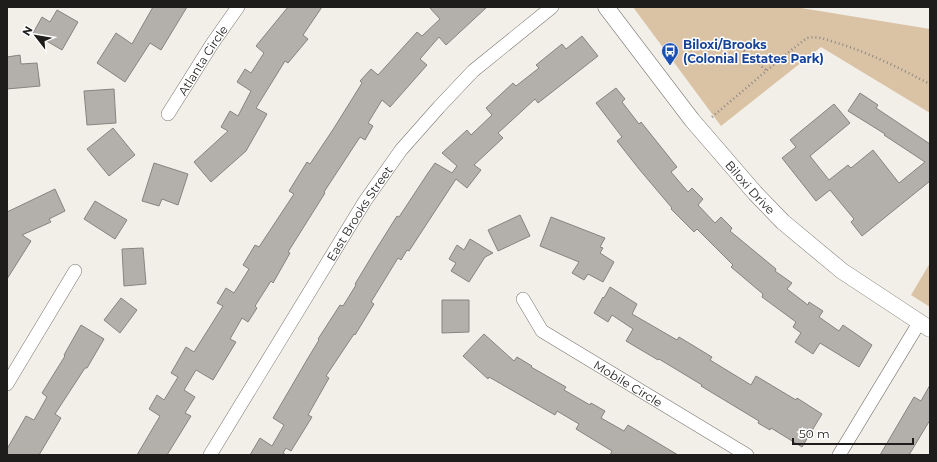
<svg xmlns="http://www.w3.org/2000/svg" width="937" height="462" font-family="Montserrat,sans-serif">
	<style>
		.green { fill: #dac3a5 }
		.building { fill: #b3afaa; stroke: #87837e }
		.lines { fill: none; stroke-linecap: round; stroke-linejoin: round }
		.minor-casing { stroke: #797671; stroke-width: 14 }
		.tertiary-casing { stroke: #797671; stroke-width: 17 }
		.path { stroke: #8a8783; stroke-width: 2.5; stroke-dasharray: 1 3; stroke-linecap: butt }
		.minor { stroke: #fff; stroke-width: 13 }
		.tertiary { stroke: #fff; stroke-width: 16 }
		.labels { text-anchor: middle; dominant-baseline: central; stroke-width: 3; stroke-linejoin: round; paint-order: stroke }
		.transit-label { font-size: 12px; font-weight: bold; fill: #164399; stroke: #fff; text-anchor: start }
		.street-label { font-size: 12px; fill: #1f1d1b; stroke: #fff }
	</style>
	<rect width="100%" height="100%" fill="#f2eee8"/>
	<g class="green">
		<path d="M633,7H795L930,29V113L821,47L721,126Z"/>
		<path d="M930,263V307L911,295Z"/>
	</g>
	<g class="building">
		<path d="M153,7H187L161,50L150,43L125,82L97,63L116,33L132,44Z"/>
		<path d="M288,7H322L303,35L308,39L288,63L285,61L256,108L267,114L246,151L211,182L194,162L228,131L221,127L230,111L238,116L251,91L237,82L245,69L251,73L264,53L256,46Z"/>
		<path d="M429,7H487L446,45L439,37L420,59L427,65L390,107L382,100L368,123L373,126L365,140L360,137L324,192L325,193L288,252L290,253L273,283L271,281L255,306L257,308L248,322L242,318L230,339L236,342L213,380L196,370L184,390L195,397L185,413L191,416L167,455H137L160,416L149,409L157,395L164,400L178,377L171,373L186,347L194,352L223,306L217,303L226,288L234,293L249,269L243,265L255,245L259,247L294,194L289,191L307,162L310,164L334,128L362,83L360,81L371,69L378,75L417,32L422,36L440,19Z"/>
		<path d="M57,10L78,22L62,50L33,33L42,17L50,22Z"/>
		<path d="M582,36L598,56L538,103L535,99L498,133L503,138L474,165L481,170L467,188L456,179L409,251L407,250L401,260L398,258L371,302L374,304L355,335L354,334L326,376L329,378L308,415L312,417L291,451L286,448L283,453L286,455H250L260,438L272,446L284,425L273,418L308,358L319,340L318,339L340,305L343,306L356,285L355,284L375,251L397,216L399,217L428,173L435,163L452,173L457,166L442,153L467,130L471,135L492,115L486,108L513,83L516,86L539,68L536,65L562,44L566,49Z"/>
		<path d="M20,55L21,64L37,63L40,86L7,89V57Z"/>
		<path d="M616,88L625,99L622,102L639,124L641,122L677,167L671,172L688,192L692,188L703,199L698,205L715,223L721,217L732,228L730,231L776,269L775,271L792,283L787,289L808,305L809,302L823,311L819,317L839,331L843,325L872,345L859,367L820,343L813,354L795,342L801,333L793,327L796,322L762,297L763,294L731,267L733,265L697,229L694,232L671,209L672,208L639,169L617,141L622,137L596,103Z"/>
		<path d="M114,89L116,123L87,125L84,91Z"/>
		<path d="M860,93L878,105L876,108L930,144V181L862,236L851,222L854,219L830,190L816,201L782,158L796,147L790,140L834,104L850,123L810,156L829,180L848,165L851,168L873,150L899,183L925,162L884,135L885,134L848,111Z"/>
		<path d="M113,128L135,155L109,176L87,149Z"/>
		<path d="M154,163L188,174L178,205L162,199L159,206L142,201Z"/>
		<path d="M55,189L65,211L49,219L51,222L22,235L31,241L7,279V212Z"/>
		<path d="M95,201L127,220L115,239L84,219Z"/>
		<path d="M520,215L530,236L498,251L488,230Z"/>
		<path d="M551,217L605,238L600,247L603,248L600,253L614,262L603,282L588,274L584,280L572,273L579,262L540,246Z"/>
		<path d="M470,239L493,253L485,257L469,282L451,271L456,263L449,259L457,245L464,250Z"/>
		<path d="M143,248L146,284L124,286L122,249Z"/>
		<path d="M610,287L637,304L632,314L677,340L679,337L712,357L710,360L751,385L756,376L796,400L797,398L822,414L802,447L771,428L770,430L758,423L759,421L701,386L702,385L659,359L658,360L626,341L633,329L612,315L608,322L594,313L603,297L604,298Z"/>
		<path d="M121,298L137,310L120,333L104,320Z"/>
		<path d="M442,300H469V332L442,333Z"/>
		<path d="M81,325L104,339L87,368H85L55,414L61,418L39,455H7V449L26,416L34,420L47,397L42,393L65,356L64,355Z"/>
		<path d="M484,334L514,361L517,357L532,366L531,367L566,387L564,390L590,405L591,403L605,411L601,418L624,431L628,425L678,455H610L612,451L576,429L579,424L557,411L555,415L489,377L488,379L463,356Z"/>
		<path d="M930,385V420L909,455H880L914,397L921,401Z"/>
	</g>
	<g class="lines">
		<g class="minor-casing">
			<g id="minor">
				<path id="s1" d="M168,114L212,44L238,7"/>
				<path id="s2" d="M523,299L542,331L747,455"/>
				<path d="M7,384L75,271"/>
				<path id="s3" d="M210,455L365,201L401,150L439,107L473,71L552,7"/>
				<path d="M839,455L919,323"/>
			</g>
		</g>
		<g class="tertiary-casing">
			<g id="tertiary">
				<path id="s4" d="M606,7L692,120L755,193L783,222L842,271L930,329"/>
			</g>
		</g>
		<g class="path">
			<path d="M732,44L734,42L767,71"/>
			<path d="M712,117L785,55L807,38C817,36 825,39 834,42C868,52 899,68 930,84"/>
		</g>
		<use href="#minor" class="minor"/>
		<use href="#tertiary" class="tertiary"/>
	</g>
	<defs>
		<g id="bus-pin" transform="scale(0.9)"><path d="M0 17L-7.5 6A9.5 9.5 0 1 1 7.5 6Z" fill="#1a4fb4" stroke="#fff"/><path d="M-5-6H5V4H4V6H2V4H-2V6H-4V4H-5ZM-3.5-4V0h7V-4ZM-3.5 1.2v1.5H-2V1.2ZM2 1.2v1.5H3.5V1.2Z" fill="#fff"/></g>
	</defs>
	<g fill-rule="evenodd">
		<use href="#bus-pin" x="670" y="51"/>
	</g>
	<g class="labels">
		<g class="transit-label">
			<text x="683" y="44">Biloxi/Brooks<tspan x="683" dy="14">(Colonial Estates Park)</tspan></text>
		</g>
		<g class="street-label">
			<text stroke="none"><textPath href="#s1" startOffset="64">Atlanta Circle</textPath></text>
			<text stroke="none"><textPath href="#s4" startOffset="231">Biloxi Drive</textPath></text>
			<text stroke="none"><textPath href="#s3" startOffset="284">East Brooks Street</textPath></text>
			<text stroke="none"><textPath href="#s2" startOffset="138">Mobile Circle</textPath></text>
		</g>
	</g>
	<rect width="937" height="462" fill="none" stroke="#1f1d1b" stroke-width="16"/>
	<g transform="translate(36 36) rotate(301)" stroke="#ffffff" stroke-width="3" paint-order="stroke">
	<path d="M0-3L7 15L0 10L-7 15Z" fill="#1f1d1b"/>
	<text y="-6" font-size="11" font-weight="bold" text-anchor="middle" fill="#1f1d1b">N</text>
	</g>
	<path d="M793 438v6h120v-6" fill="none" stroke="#1f1d1b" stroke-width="2"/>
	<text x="799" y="438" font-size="12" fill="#1f1d1b" stroke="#ffffff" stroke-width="3" paint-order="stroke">50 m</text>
</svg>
